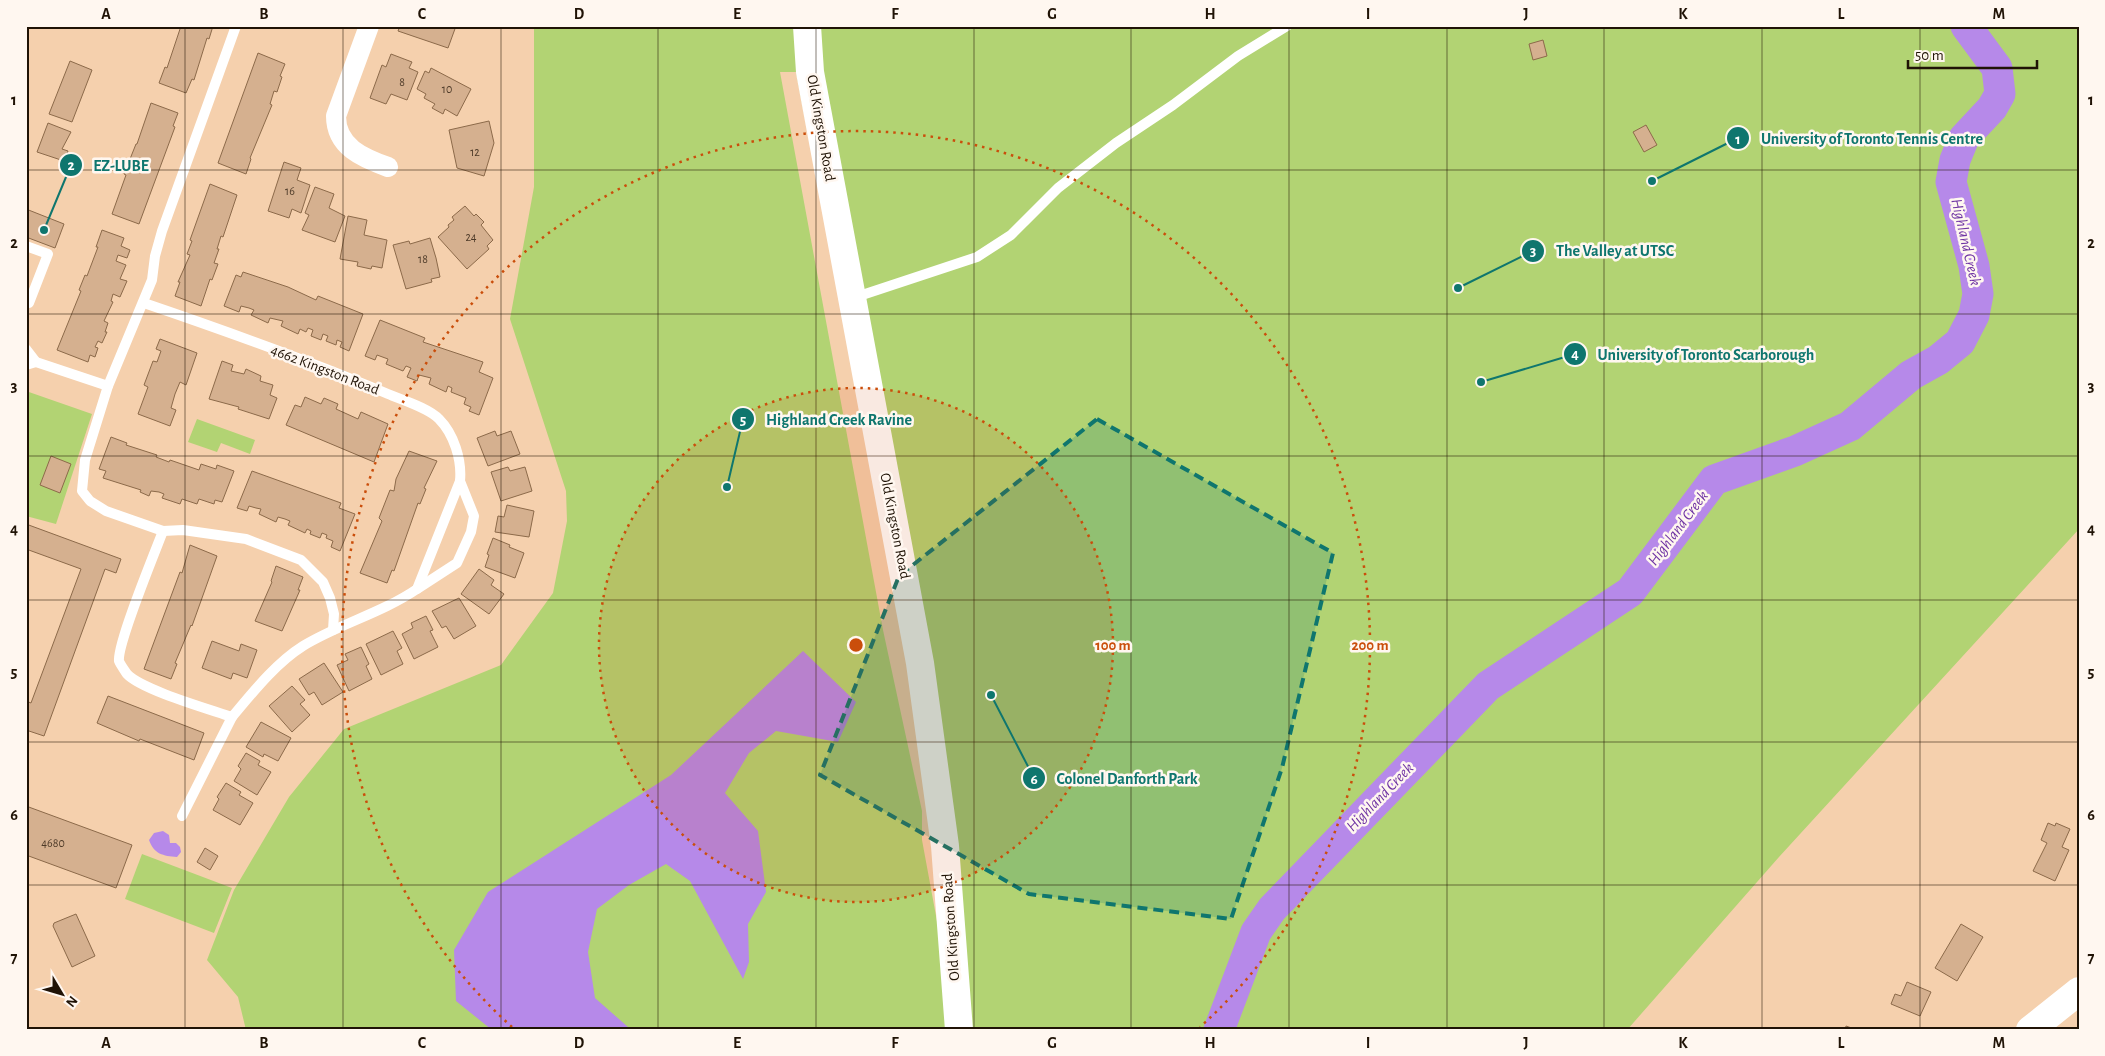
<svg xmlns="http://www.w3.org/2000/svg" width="2105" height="1056" font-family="'Alegreya Sans',sans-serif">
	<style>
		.green { fill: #b2d373 }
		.water { fill: #b689e9 }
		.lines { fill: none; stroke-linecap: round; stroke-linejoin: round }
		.river { stroke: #b689e9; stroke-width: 31 }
		.building { fill: #d5b08f; stroke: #8c6a4a }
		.lane { stroke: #fff; stroke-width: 10 }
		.street { stroke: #fff; stroke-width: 20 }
		.secondary { stroke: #fff; stroke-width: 28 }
		.marked { fill: #0f766e; fill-opacity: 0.2; stroke: #0f766e; stroke-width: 4; stroke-dasharray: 10 6; stroke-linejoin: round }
		.grid { fill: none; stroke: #201306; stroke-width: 1; stroke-opacity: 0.55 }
		.ring { fill: none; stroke: #ca4e0b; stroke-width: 2.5; stroke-dasharray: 2.5 5 }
		.labels { text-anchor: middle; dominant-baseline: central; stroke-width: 5; stroke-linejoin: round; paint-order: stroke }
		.number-label { font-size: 12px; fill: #4d3a28 }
		.street-label { font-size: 15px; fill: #201306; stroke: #fff7f0 }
		.water-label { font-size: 16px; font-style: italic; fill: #6f34a3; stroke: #fff7f0 }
		.centre { fill: #ca4e0b; stroke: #fff7f0; stroke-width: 2.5 }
		.ring-label { font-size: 15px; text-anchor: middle; font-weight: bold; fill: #ca4e0b; stroke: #fff7f0; stroke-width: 5; stroke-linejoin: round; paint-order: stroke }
		.leader { fill: none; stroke: #0f766e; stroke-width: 2 }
		.callout-dot { fill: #0f766e; stroke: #fff7f0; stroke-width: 2 }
		.mark-label { font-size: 15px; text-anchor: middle; font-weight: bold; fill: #fff }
		.callout-label { font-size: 16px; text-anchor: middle; font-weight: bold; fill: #0f766e; stroke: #fff7f0; stroke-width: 5; stroke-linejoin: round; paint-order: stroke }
		.neatline { fill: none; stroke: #201306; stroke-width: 2 }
		.grid-label { font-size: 16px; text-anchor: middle; font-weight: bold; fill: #201306 }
	</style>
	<rect width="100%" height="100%" fill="#f5d0ad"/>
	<g class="green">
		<path d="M534,26H2079V529L1779,857L1627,1030H970L956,902L796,72H780L883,630L922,811V840L941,943L949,1030H246L238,997L207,960L234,890L289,797L344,729L501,665L553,593L567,521L566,491L510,319L534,187Z"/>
		<path d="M26,391L92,414L56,524L26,516Z"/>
		<path d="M197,419L255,440L250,454L221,443L217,452L188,442Z"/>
		<path d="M142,854L232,888L214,933L125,899Z"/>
	</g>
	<g class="water">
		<path d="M803,651L856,702L838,742L776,731L749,753L725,793L758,831L766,892L748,924L749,962L743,979L690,881L666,864L629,885L597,909L588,952L595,998L628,1027L625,1030H492L456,1001L454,950L488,892L671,775Z"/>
		<path d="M163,831L169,835L170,843H176L180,847L181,852L177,857C163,856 154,854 149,840L154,833Z"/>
	</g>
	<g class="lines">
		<path class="river" d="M1219,1030L1256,932L1272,909L1488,686L1630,592L1714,480L1795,451L1850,426L1911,375L1938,360L1960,342L1974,315L1978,294L1974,266L1951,182L1955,160L1964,138L1992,108L2000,94L1997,68L1966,26"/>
	</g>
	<g class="building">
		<path d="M181,26H213L209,39L207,38L194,80L192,79L186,93L159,83L165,67L167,68Z"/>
		<path d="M400,26H456L448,48L398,31Z"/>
		<path d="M1543,40L1547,56L1533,60L1529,44Z"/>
		<path d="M258,53L285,64L280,76L282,77L277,92L274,91L270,104L272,105L250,158L251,159L246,174L218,163Z"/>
		<path d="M391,54L412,62L409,68L418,72L407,100L391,94L386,104L370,98L382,65L386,67Z"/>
		<path d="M70,61L92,70L72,122L49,114Z"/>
		<path d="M431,68L471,89L457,116L445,109L443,114L432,108L435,104L424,98L426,94L417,89L425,71L429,73Z"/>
		<path d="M151,103L178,113L173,126L175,127L139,224L112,214L126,175L124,174L136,144H137Z"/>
		<path d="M489,121L494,143L484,176L457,168L449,130Z"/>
		<path d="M48,123L71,132L62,149L68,151L64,161L37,152Z"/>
		<path d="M1646,125L1657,145L1644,152L1633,132Z"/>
		<path d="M284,162L301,168L297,180L310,185L301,213L292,209L289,218L268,211Z"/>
		<path d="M210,184L237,195L223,237L221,236L217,249H219L214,263L218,264L212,280L210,279L201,306L175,296L180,282H178L190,255L187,254L192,241L190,240Z"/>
		<path d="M315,187L334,194L329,208L345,216L335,242L302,230L309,215L305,213Z"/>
		<path d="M465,206L474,216L476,214L484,222L481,225L493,240L487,246L489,249L467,269L438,237L449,227L448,225L454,220L452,217Z"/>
		<path d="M26,209L64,224L55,248L26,237Z"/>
		<path d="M348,216L367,220L364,235L387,240L382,268L372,266L371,269L357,266L358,262L340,259Z"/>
		<path d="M102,230L124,238L121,246L130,250L127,258L118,255L116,261L126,265L120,279L127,281L120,297L113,294L111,301L113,302L104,321L108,323L105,332H107L102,343L98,341L95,347L98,348L95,357L90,355L88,362L57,350L81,291L79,290L85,275L87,276L98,247H96Z"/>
		<path d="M430,238L436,258L440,277L431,279L432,282L406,289L393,245L409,241L410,244Z"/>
		<path d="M243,272L288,287L316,300L318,296L363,314L349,351L340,347L342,342L337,340L336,345L326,341L328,336L323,334L321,340L311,336L313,330L308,328L306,332L300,329L298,334L281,326L283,321L270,318L268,323L251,315L254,310L249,308L241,306L239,312L224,306L236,275L241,277Z"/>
		<path d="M380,320L425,338L423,342L483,362L479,372L493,378L479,415L469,411L471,407L464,404L466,398L451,392L452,388L448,386L446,392L429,384L431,378L419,375L417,381L407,377L411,368L406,366L403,371L386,364L388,359L377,355L375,360L365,356Z"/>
		<path d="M160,339L197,353L186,385L180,382L175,394L171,408L176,410L170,426L138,414L148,387L144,385L153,361L157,362L161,351L156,349Z"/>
		<path d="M222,361L233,365L231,371L244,374L246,369L261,376L260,381L273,385L270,395L277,398L269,419L238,409L239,407L209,399Z"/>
		<path d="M305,397L321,404L324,398L338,404L336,409L358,419L361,412L388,424L374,462L286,425L295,405L301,407Z"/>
		<path d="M495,431L497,436L511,431L520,454L488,466L477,438Z"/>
		<path d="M111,437L127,443L126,445L157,455L156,457L169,462L170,460L199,470L201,464L216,469L217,465L234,471L222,502L215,500L214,504L199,499L197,504L182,499L180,504L162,498L164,494L159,492L151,491L149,496L140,492L141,490L103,478L106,471L99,469Z"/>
		<path d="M409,451L437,461L424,488L426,489L420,504L418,503L394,571L392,570L387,583L360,573L382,521L379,518L390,490L394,491L396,479Z"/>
		<path d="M51,456L71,464L60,493L40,485Z"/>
		<path d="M508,467L510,471L525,467L532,491L501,501L491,472Z"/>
		<path d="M252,471L341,503L339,508L355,514L340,551L331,547L333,541L326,538L327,535L322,533L320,538L310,534L311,531L307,529L305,533L288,525L290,521L285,519L278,517L276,522L259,514L261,509L256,508L249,506L247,511L237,508Z"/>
		<path d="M507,505L534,511L529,537L495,532L498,516L504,517Z"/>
		<path d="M26,524L121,559L116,573L105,569L44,736L26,730V701L31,703L81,569L26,549Z"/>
		<path d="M493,538L510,545L509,547L524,553L515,578L485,567L489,555L487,554Z"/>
		<path d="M190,545L217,556L192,626L191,625L175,663L177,664L171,679L144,669L180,572L182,573Z"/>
		<path d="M276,566L303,577L298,590H300L282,631L255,621L272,582L271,581Z"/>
		<path d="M479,569L494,580L491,585L504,594L489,614L461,594Z"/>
		<path d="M459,598L476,626L454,639L446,626L442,628L432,611Z"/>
		<path d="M426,616L433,630L430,631L438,647L414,659L402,634L413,628L411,623Z"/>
		<path d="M393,631L402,648L397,651L403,664L381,675L366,644Z"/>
		<path d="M212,641L239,651L241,644L257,650L247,678L233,673L231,679L202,668Z"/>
		<path d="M361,647L369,664L366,666L372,679L349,691L337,665L348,660L345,654Z"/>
		<path d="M324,663L343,692L322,705L314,692L309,695L299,679Z"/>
		<path d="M292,686L305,700L300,704L310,715L292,732L269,706Z"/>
		<path d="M108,696L204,733L194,760L140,739L139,741L97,723Z"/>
		<path d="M261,722L291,738L278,761L264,754L263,757L246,747Z"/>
		<path d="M246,753L260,761L258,765L271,772L257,795L234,781L241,769L238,766Z"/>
		<path d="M226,783L241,792L239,795L253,803L240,825L213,810L219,799L217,797Z"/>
		<path d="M26,806L132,845L116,888L26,855Z"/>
		<path d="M2048,823L2055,826L2056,823L2070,829L2062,847L2069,850L2055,881L2033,871L2047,843L2041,840Z"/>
		<path d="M205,848L218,856L210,870L197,862Z"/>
		<path d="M76,914L95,956L72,967L53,926L54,923Z"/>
		<path d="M1961,924L1983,937L1957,981L1935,968Z"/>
		<path d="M1907,982L1931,992L1920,1016L1891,1004L1895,994L1901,996Z"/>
		<path d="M1846,1026L1857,1030H1845Z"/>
	</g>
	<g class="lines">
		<g class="lane">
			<path d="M236,26L162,231L155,256L152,280L108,386L85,460L82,491L90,501L106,511L163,531L183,530L246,539L301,560L323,582L330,598L334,614L333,630"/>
			<path d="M26,246L48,254L29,303L26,302"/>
			<path d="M853,298L977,257L1011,235L1058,188L1116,143L1173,105L1238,56L1287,26"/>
			<path d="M144,303C226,331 308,360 388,394C402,400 429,408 439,419C454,434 462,460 460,481L417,589C382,613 339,624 303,646C276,663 253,692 232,717C209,709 142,690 127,674C125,671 120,664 119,661C117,644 155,552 163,531"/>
			<path d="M26,349L36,362L108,386"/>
			<path d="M26,365L36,362"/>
			<path d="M417,589L457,563L471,532L474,516L460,481"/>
			<path d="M182,816L232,717"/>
		</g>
		<path class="street" d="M369,26L336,116C336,147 363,158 388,167"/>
		<g class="secondary">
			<path d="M807,26L810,72L920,663L945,846L959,1030"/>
			<path d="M2030,1030L2079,991"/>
		</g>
	</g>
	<path class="marked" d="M1097,419L1333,553L1282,768L1231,919L1029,894L820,775L899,576Z"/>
	<path class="grid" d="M185,26V1030M343,26V1030M501,26V1030M658,26V1030M816,26V1030M974,26V1030M1131,26V1030M1289,26V1030M1447,26V1030M1604,26V1030M1762,26V1030M1920,26V1030M26,170H2079M26,314H2079M26,456H2079M26,600H2079M26,742H2079M26,885H2079"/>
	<circle cx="856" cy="645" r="257" fill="#ca4e0b" fill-opacity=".12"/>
	<g class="ring">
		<circle cx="856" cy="645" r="257"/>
		<path d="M512 1027A514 514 0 1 1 1200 1027"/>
	</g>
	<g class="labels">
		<g class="number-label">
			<text x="402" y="82">8</text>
			<text x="447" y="89">10</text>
			<text x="475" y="152">12</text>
			<text x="290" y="191">16</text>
			<text x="471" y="237">24</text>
			<text x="423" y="259">18</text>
			<text x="53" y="843">4680</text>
		</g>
		<g class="street-label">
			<text transform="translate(821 128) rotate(80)">Old Kingston Road</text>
			<text transform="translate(325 370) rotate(21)">4662 Kingston Road</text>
			<text transform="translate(895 526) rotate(79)">Old Kingston Road</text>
			<text transform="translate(951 927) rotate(-94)">Old Kingston Road</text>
		</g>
		<g class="water-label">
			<text transform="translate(1966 242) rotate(77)">Highland Creek</text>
			<text transform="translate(1678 528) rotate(-53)">Highland Creek</text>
			<text transform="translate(1380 797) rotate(-46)">Highland Creek</text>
		</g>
	</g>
	<circle cx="856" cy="645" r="8" class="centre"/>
	<g class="ring-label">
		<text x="1113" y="650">100 m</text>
		<text x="1370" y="650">200 m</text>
	</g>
	<path class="leader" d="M1652 181L1738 138M44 230L71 165M1458 288L1533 251M1481 382L1575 354M727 487L743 419M991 695L1034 778"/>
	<g class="callout-dot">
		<circle cx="1652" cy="181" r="5"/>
		<circle cx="44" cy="230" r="5"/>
		<circle cx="1458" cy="288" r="5"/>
		<circle cx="1481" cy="382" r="5"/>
		<circle cx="727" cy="487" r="5"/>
		<circle cx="991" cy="695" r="5"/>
		<circle cx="1738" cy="138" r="12"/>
		<circle cx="71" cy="165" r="12"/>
		<circle cx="1533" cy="251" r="12"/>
		<circle cx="1575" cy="354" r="12"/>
		<circle cx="743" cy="419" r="12"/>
		<circle cx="1034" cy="778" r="12"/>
	</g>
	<g class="mark-label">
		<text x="1738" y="144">1</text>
		<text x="71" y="170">2</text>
		<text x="1533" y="256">3</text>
		<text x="1575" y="359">4</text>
		<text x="743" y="425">5</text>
		<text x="1034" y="784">6</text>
	</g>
	<g class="callout-label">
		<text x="1872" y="144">University of Toronto Tennis Centre</text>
		<text x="121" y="171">EZ-LUBE</text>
		<text x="1615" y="256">The Valley at UTSC</text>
		<text x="1706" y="360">University of Toronto Scarborough</text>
		<text x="839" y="425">Highland Creek Ravine</text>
		<text x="1127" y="784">Colonel Danforth Park</text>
	</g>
	<rect width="2105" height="1056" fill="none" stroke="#fff7f0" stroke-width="55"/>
	<g transform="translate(62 994) rotate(128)" stroke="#fff7f0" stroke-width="4" paint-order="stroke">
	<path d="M0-4L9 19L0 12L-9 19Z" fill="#201306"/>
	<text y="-8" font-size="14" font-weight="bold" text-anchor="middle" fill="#201306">N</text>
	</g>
	<path d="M1908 60v8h129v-8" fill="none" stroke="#201306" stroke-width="2.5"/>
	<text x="1915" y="60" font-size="15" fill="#201306" stroke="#fff7f0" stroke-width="4" paint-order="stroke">50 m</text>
	<rect x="28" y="28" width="2050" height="1000" class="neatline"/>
	<g class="grid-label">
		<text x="106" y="19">A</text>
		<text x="264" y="19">B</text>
		<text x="422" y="19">C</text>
		<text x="579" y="19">D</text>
		<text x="737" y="19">E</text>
		<text x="895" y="19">F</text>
		<text x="1052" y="19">G</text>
		<text x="1210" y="19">H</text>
		<text x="1368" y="19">I</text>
		<text x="1526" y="19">J</text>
		<text x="1683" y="19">K</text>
		<text x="1841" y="19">L</text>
		<text x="1999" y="19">M</text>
		<text x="14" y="105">1</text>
		<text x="2091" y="105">1</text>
		<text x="14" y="248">2</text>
		<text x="2091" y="248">2</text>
		<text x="14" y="391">3</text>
		<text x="2091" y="391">3</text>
		<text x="14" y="534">4</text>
		<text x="2091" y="534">4</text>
		<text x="14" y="677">5</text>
		<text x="2091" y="677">5</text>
		<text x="14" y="820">6</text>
		<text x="2091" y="820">6</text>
		<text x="14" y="963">7</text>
		<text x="2091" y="963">7</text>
		<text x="106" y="1048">A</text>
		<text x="264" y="1048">B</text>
		<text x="422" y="1048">C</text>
		<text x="579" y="1048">D</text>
		<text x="737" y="1048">E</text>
		<text x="895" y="1048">F</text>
		<text x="1052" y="1048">G</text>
		<text x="1210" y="1048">H</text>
		<text x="1368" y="1048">I</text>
		<text x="1526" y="1048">J</text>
		<text x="1683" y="1048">K</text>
		<text x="1841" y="1048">L</text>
		<text x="1999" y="1048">M</text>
	</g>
</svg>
